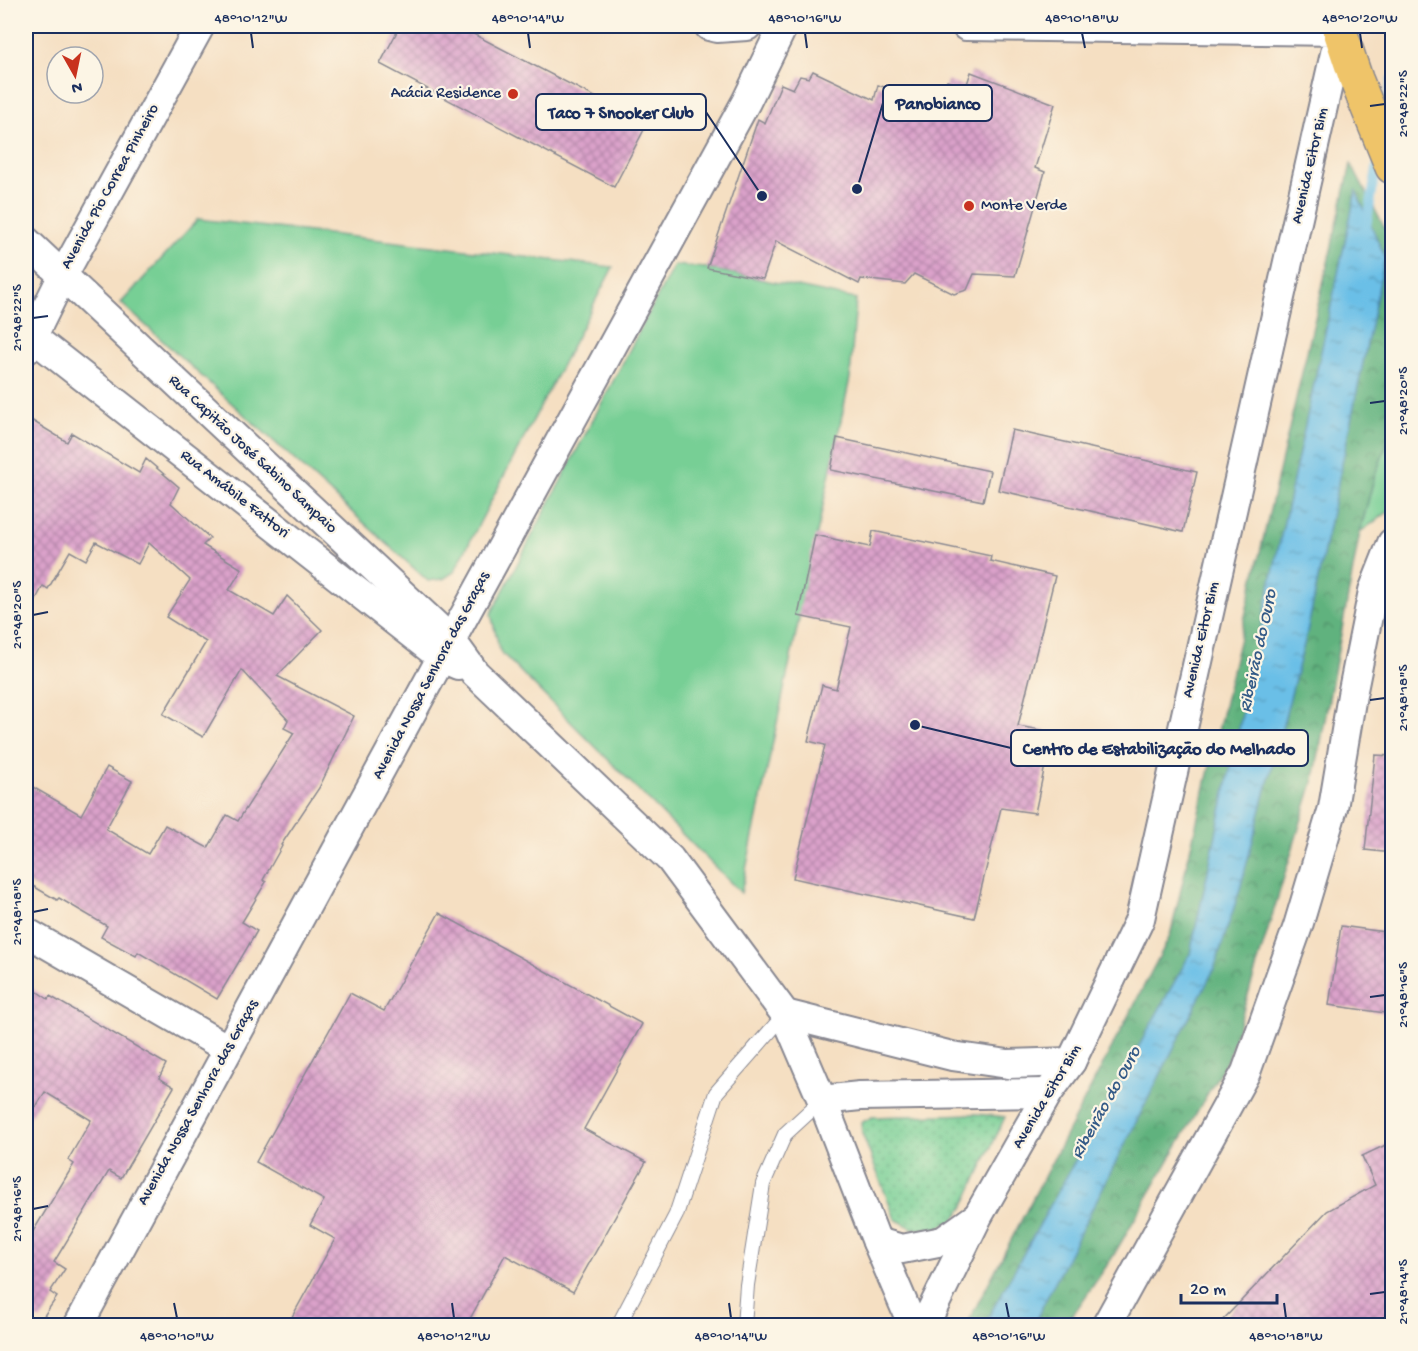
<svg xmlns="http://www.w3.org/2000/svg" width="1418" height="1351" font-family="'Gochi Hand',sans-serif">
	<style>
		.grass { fill: #77cf95; stroke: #497f7a; stroke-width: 1.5 }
		.forest { fill: url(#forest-crowns); stroke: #3e706e; stroke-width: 1.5 }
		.park { fill: url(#park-dots); stroke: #497f7a; stroke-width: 1.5 }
		.water { fill: url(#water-ripples); stroke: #4377a2; stroke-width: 1.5 }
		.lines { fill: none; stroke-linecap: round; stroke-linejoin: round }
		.stream { stroke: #6bbfe7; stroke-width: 9 }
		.building { fill: url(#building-cross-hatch) }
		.lane-casing { stroke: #888790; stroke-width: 16 }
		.street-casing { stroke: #888790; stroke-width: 32 }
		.primary-casing { stroke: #888790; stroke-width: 36 }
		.lane { stroke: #fff; stroke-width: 14 }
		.street { stroke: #fff; stroke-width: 28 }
		.primary { stroke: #efc469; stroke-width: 33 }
		.ticks { fill: none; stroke: #1b2f5e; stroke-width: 2 }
		.poi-dot { fill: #c8321e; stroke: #fcf5e5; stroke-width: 2 }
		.labels { text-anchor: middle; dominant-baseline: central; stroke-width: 4.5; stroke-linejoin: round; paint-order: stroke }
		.poi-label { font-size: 16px; fill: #1b2f5e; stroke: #fcf5e5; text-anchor: end }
		.street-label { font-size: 16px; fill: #1b2f5e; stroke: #fcf5e5 }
		.water-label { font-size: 18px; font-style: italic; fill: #335a87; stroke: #fcf5e5 }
		.leader { fill: none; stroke: #1b2f5e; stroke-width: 2 }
		.callout-dot { fill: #1b2f5e; stroke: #fcf5e5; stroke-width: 2 }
		.callout { fill: #fcf5e5; stroke: #1b2f5e; stroke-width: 2 }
		.callout-label { font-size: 18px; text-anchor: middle; font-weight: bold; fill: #1b2f5e }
		.neatline { fill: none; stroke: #1b2f5e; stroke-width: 2 }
		.ticks-label { font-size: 15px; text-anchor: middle; fill: #1b2f5e }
	</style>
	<defs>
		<pattern id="forest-crowns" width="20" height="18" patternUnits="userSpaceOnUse" patternTransform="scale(1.5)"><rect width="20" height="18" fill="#61b27e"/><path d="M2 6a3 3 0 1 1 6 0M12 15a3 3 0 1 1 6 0" fill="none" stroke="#4f916a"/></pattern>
		<pattern id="park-dots" width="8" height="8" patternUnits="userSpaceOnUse" patternTransform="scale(1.5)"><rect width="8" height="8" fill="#77cf95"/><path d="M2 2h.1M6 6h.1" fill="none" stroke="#61a87d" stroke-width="1.8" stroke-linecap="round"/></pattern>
		<pattern id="water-ripples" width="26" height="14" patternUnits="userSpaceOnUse" patternTransform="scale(1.5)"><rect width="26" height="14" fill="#6bbfe7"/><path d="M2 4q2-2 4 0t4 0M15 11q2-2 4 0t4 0" fill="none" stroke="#579cbe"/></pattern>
		<pattern id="building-cross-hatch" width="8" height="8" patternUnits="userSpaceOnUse" patternTransform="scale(1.5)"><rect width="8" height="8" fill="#dba2ca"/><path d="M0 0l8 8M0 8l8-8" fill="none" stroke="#b184a7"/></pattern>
	</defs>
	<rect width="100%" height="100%" fill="#fcf5e5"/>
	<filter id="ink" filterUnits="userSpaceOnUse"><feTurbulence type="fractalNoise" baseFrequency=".0167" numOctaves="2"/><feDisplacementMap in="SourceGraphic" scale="12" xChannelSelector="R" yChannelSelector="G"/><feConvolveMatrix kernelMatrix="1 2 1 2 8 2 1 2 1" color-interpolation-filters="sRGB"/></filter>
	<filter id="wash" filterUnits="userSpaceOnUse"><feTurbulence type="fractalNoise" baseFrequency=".008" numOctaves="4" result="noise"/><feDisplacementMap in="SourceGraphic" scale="24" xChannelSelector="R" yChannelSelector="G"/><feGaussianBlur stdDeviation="1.35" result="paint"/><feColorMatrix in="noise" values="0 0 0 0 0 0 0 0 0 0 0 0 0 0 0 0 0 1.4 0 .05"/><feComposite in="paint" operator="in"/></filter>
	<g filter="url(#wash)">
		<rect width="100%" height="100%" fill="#f5dfc2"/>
		<g class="grass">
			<path d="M198,219L613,267L454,572L443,579L428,581L121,303Z"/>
			<path d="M674,265L707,268L856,299L850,378L741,893L500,651L491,614Z"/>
			<path d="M1392,431V509L1360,532L1374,478Z"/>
		</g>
		<path class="forest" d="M1351,164L1392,242V431L1374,478L1360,532L1314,779L1229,1057L1112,1258L1066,1325L966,1326L1170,936Z"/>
		<path class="park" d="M976,1114L1005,1117L963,1208L952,1222L934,1229H914L895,1219L862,1133L861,1123L872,1117Z"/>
		<path class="water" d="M1356,191L1385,257L1306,637L1240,889L1214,969L1033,1325H984L1190,954Z"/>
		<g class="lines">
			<g class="stream">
				<path d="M1385,123L1392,79"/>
				<path d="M1366,229L1378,160"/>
			</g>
		</g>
		<g id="blocks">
			<g class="building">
				<path d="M400,26H458L647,124L614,187L380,64Z"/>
				<path d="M813,71L874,100L878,85L939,105L947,81L966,87L971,72L1055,104L1035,168L1045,172L1015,276L974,274L967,290L954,294L914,274L905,284L861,279L859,284L776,241L763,279L707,268L758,119L765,123L781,84L793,89L800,76L809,78Z"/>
				<path d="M26,417L67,442L72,433L139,473L146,459L179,487L171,503L210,538L203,545L242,569L229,590L274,616L287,596L322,630L277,676L354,716L319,788L281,845L282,846L263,880L266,882L242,922L257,931L217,999L138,952L136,956L101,937L107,926L59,898L57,900L26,882V783L81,815L107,767L132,781L106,829L148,854L165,825L208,848L227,815L238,821L294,733L284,728L288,720L242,670L203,737L163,714L206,642L166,617L190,580L149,543L138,564L96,542L86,560L70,551L48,589L43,586L26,618Z"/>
				<path d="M1012,430L1197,472L1183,532L998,490Z"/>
				<path d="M837,438L990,471L983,501L831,470Z"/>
				<path d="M873,531L991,556L990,561L1055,576L1018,726L1052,732L1035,813L1001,808L974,918L793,878L825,745L808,741L822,685L836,689L851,627L798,616L815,535L870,547Z"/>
				<path d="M1375,755L1392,756V853L1365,850Z"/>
				<path d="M439,913L642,1024L584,1129L646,1162L573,1292L505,1255L466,1326H287L335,1239L310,1225L324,1200L256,1162L350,993L384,1011Z"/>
				<path d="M1341,926L1392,933V1014L1329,1005Z"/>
				<path d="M26,984L48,999L50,996L166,1064L159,1078L174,1087L121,1178L109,1171L54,1262L65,1269L50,1292L57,1297L41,1320L35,1317L29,1326H26V1243L74,1164L68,1160L91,1120L45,1092L26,1123Z"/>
				<path d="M1392,1142V1326H1217L1327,1211L1375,1185L1362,1156Z"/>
			</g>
		</g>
	</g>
	<g filter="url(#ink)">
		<use href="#blocks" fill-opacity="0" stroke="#888790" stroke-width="1.5"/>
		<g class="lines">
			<g class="lane-casing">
				<g id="lane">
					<path d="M618,1326L676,1215L716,1093L785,1014"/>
					<path d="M744,1326L747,1285L763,1184L785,1134L822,1100"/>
				</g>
			</g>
			<g class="street-casing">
				<g id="street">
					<path d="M709,26L717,28L747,26"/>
					<path d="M26,241L451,640L475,673L670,859L785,1014L822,1100L877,1242L913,1326"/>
					<path d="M26,332L442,658L458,665"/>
					<path d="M26,350L62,277L200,26"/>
					<path d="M26,932L228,1049"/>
					<path d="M785,1014L952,1056L1008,1064L1071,1062"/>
					<path d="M822,1100L860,1096L1048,1093"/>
					<path d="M877,1242L902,1249L943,1241L974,1219"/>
					<path d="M78,1326L451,640L746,102L783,26"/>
					<path d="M924,1326L978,1216L1048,1093L1071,1062L1140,919L1340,31L966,26"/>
					<path d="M1106,1326L1246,1072L1298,926L1333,808L1352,695L1373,591L1392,543"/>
				</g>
			</g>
			<g class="primary-casing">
				<path id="primary" d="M1341,26L1340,31L1356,79L1392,167"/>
			</g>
			<use href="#lane" class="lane"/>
			<use href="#street" class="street"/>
			<use href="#primary" class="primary"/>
		</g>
	</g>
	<path class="ticks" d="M251,33L253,48M528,33L530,48M805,33L807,48M1082,33L1085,48M1360,33L1362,48M1370,106L1385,104M33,318L48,316M1370,403L1385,401M33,615L48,612M1370,700L1385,698M33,912L48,909M1370,997L1385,995M33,1209L48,1206M1370,1294L1385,1292M174,1303L177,1318M452,1303L454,1318M729,1303L731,1318M1006,1303L1009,1318M1284,1303L1286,1318"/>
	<g class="poi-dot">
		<circle cx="513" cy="94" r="6"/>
		<circle cx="969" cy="206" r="6"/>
	</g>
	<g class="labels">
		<g class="poi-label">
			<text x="501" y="94">Acácia Residence</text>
			<text x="981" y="206" text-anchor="start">Monte Verde</text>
		</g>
		<g class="street-label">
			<text transform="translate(1311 166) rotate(-77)">Avenida Eitor Bim</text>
			<text transform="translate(111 187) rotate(-61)">Avenida Pio Correa Pinheiro</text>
			<text transform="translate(252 455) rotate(43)">Rua Capitão José Sabino Sampaio</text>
			<text transform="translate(234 495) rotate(38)">Rua Amábile Fattori</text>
			<text transform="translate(1202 640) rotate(-77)">Avenida Eitor Bim</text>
			<text transform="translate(432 676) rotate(-62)">Avenida Nossa Senhora das Graças</text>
			<text transform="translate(1048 1097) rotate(-59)">Avenida Eitor Bim</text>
			<text transform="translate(199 1103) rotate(-61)">Avenida Nossa Senhora das Graças</text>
		</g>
		<g class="water-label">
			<text transform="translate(1259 651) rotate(-78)">Ribeirão do Ouro</text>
			<text transform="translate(1107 1103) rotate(-61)">Ribeirão do Ouro</text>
		</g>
	</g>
	<path class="leader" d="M857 189L883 103M762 196L706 112M915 725L1011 748"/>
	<g class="callout-dot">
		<circle cx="857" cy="189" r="6"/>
		<circle cx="762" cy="196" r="6"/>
		<circle cx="915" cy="725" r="6"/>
	</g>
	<g class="callout">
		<rect x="883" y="85" width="109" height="36" rx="6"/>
		<rect x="536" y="94" width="170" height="36" rx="6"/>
		<rect x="1011" y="730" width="297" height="36" rx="6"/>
	</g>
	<g class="callout-label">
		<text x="938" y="109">Panobianco</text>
		<text x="621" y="118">Taco 7 Snooker Club</text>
		<text x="1159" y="754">Centro de Estabilização do Melhado</text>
	</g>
	<rect width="1418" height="1351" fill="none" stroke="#fcf5e5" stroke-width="66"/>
	<g transform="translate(75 75) rotate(171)"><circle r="28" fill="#fcf5e5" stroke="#a2a6af" stroke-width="1.5"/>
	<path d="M0-4.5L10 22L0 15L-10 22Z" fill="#c8321e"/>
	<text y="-9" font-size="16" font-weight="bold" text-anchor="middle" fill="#1b2f5e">N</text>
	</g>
	<path d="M1181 1294v9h96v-9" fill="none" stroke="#1b2f5e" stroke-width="3"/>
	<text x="1190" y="1294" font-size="18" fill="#1b2f5e" stroke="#fcf5e5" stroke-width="4.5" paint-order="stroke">20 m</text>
	<rect x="33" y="33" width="1352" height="1285" class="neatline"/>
	<g class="ticks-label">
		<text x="251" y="22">48°10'12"W</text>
		<text x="528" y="22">48°10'14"W</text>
		<text x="805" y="22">48°10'16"W</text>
		<text x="1082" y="22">48°10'18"W</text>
		<text x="1360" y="22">48°10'20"W</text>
		<text transform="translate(1402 104) rotate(-90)" y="5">21°48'22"S</text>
		<text transform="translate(16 318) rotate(-90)" y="5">21°48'22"S</text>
		<text transform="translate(1402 401) rotate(-90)" y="5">21°48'20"S</text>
		<text transform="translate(16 615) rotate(-90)" y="5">21°48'20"S</text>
		<text transform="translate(1402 698) rotate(-90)" y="5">21°48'18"S</text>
		<text transform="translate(16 912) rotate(-90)" y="5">21°48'18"S</text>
		<text transform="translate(1402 995) rotate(-90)" y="5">21°48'16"S</text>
		<text transform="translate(16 1209) rotate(-90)" y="5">21°48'16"S</text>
		<text transform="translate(1402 1292) rotate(-90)" y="5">21°48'14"S</text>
		<text x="177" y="1340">48°10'10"W</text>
		<text x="454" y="1340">48°10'12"W</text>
		<text x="731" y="1340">48°10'14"W</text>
		<text x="1009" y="1340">48°10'16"W</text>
		<text x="1286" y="1340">48°10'18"W</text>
	</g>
</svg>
